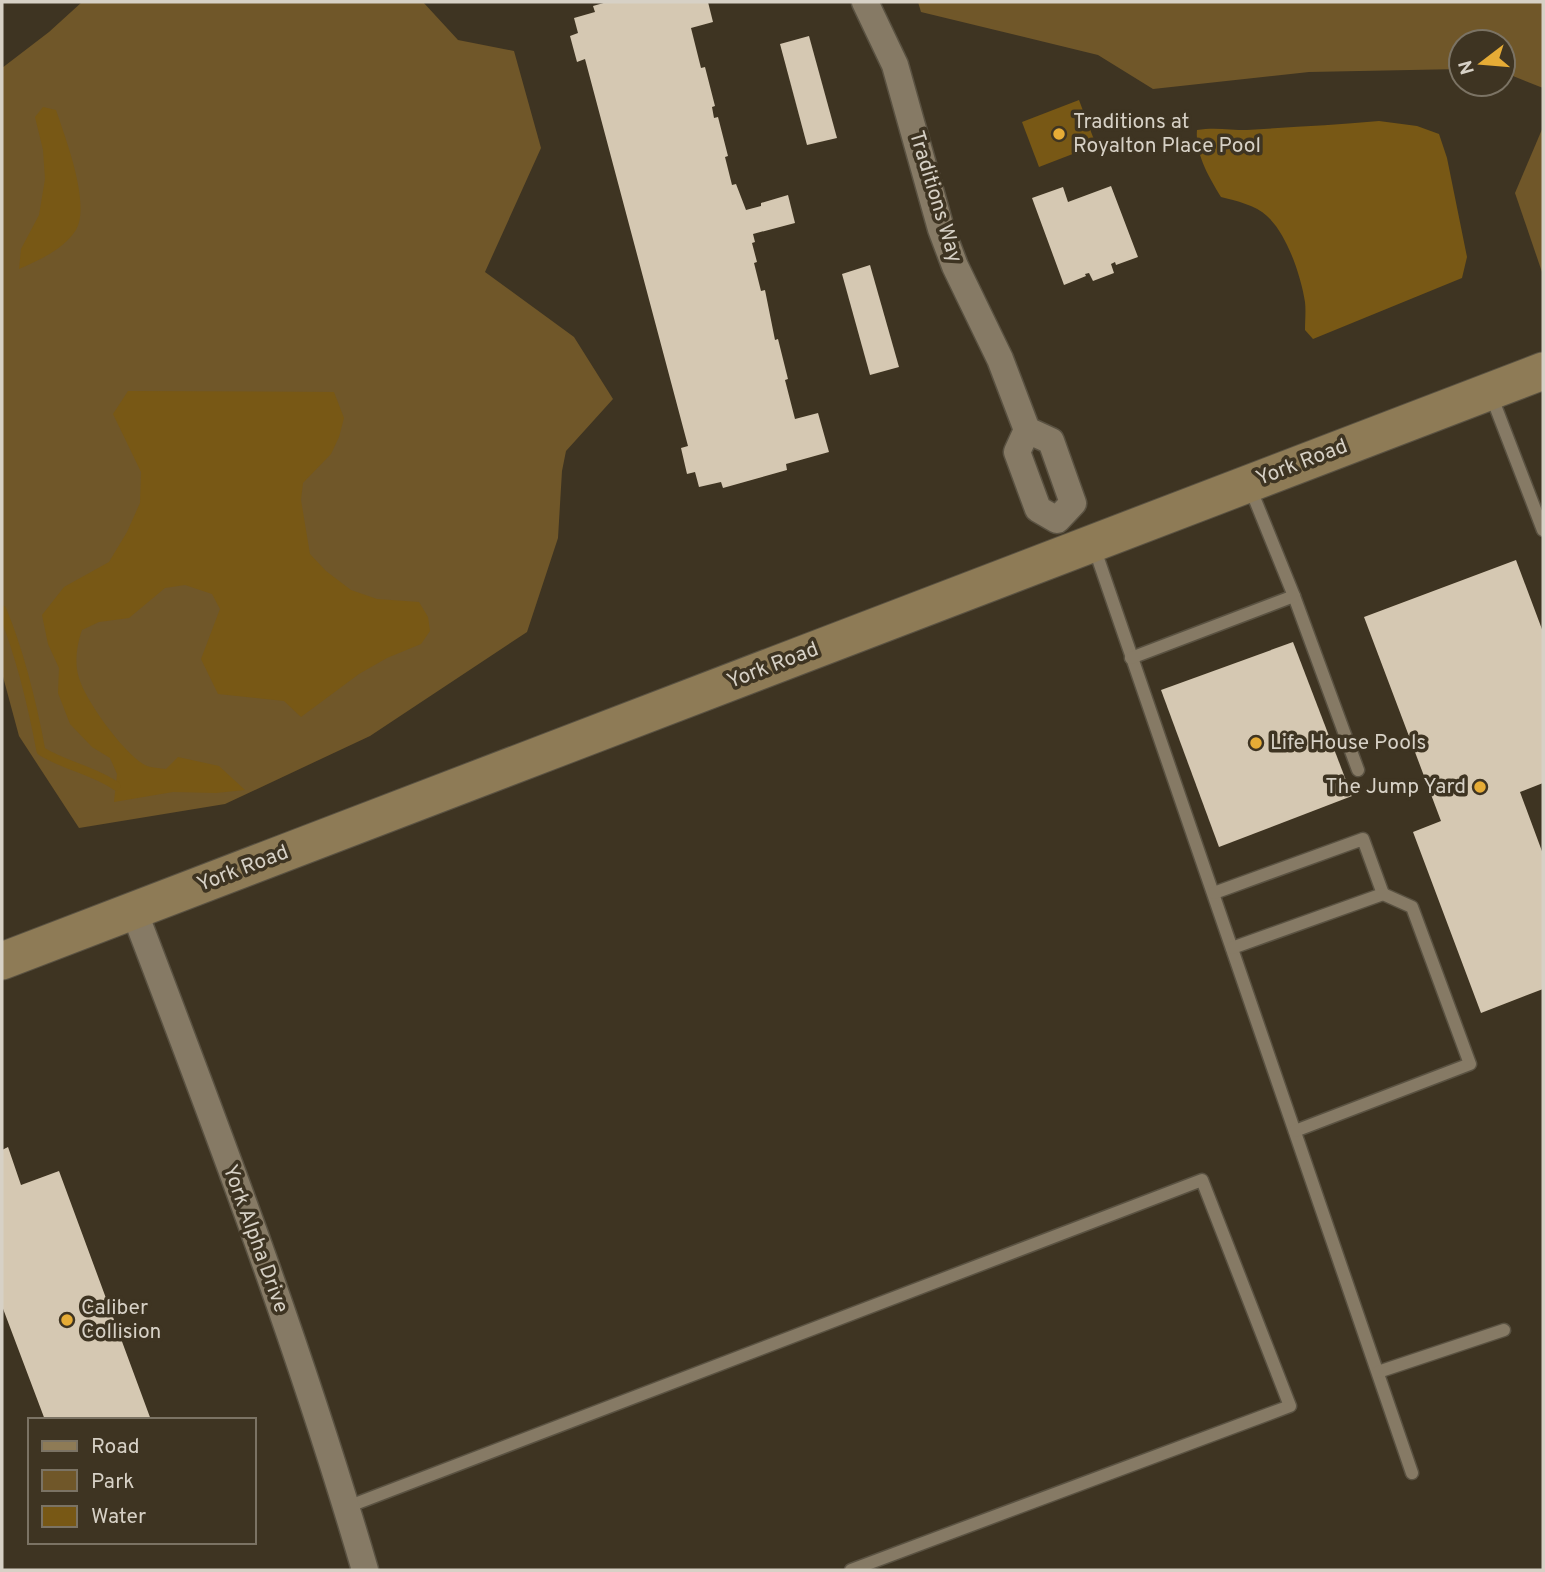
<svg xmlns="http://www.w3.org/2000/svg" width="1545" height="1572" font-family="Overpass,sans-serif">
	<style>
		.green { fill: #705729 }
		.water { fill: #785815 }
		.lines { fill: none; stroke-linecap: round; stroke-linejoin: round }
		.stream { stroke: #785815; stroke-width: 9 }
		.building { fill: #d5c8b2 }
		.lane-casing { stroke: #5a5242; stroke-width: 15 }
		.street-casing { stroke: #5a5242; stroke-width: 29 }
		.secondary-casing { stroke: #5a5242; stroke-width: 39 }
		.lane { stroke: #867a65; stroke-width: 12 }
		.street { stroke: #867a65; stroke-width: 26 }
		.secondary { stroke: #8e7b56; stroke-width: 37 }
		.poi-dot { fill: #e6ac36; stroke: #3e3422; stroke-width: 2.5 }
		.labels { text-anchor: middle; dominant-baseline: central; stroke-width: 7; stroke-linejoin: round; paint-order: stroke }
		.poi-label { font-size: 21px; fill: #d7d1c6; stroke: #3e3422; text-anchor: start }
		.street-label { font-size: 21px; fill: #d7d1c6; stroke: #3e3422 }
	</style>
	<rect width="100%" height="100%" fill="#3e3422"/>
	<g class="green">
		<path d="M82,2H423L458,40L514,51L541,148L485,272L574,337L613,399L566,451L562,471L558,538L527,632L370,736L225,804L79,828L19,736L2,673V68L49,32Z"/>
		<path d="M918,2H1543V88L1503,72V42H1461V69L1309,72L1153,89L1098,55L921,12Z"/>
		<path d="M1543,127V275L1515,193Z"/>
	</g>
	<g class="water">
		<path d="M1079,100L1096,145L1039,167L1022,122Z"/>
		<path d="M43,107L56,110C65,137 91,204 76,230C63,250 39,260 19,269L21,249L39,215L45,179L43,150L35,117Z"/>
		<path d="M1379,121L1417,126L1439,134L1447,158L1467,257L1462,278L1313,339L1305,330C1305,321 1306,311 1305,302C1301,276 1287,234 1267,216C1256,205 1236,201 1221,197C1209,177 1195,154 1197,130C1214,127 1230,130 1247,130C1291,127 1335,125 1379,121Z"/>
		<path d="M128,391L334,392L344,418L339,437L331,454L303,483L301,500L310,554L326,571L351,590L377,599L419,602L428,617L430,631L421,644L387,658L359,674L301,717L284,701L218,694L201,659L220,609L212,594L185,585L165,588L129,618L99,622L82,630C77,644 74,663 79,678C85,700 124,754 145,765C150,768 160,768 166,769L178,757L219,766L245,790L216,793L173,792L114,802L117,774L110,758L92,747L70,724L58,693L59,668L48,644L42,615L64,587L109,562L127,532L140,503L141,472L113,414Z"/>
	</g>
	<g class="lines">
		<path class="stream" d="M2,610C21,656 32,703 41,751C65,766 93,770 116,786"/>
	</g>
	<g class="building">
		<path d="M607,2H708L713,22L691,28L701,68L705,67L715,106L712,107L714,118L718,117L728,156L725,157L732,185L736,184L746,210L761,206V203L788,195L795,223L753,234L755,242L752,243L757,262L754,263L761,291L765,290L775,340L778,339L788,379L785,380L795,419L818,413L829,452L786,464L787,470L723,488L721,482L699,487L695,472L687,474L681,448L688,446L585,59L577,62L570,36L578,33L574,18L595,12L593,6Z"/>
		<path d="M809,36L837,138L807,145L780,44Z"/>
		<path d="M1111,186L1138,257L1116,265L1115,262L1111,264L1114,273L1093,281L1089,273L1085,274L1086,276L1064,285L1032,198L1063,187L1068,202Z"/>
		<path d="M870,265L899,367L870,375L842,274Z"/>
		<path d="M1516,560L1543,632V783L1520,792L1543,854V989L1481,1013L1413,832L1441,821L1364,617Z"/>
		<path d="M1293,642L1352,796L1219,847L1161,690Z"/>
		<path d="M8,1147L21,1185L59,1171L151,1420H45L2,1306V1150Z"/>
	</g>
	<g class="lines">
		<g class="lane-casing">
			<g id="lane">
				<path d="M1491,395L1543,530"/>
				<path d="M1094,547L1412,1473"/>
				<path d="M1294,596L1358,770"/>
				<path d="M1131,658L1294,596L1249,485"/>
				<path d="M1214,893L1363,839L1383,894"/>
				<path d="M1232,948L1383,894L1412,907L1470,1064L1295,1131"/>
				<path d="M1378,1372L1504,1330"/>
				<path d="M347,1507L1202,1180L1290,1406L851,1570"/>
			</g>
		</g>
		<g class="street-casing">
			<g id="street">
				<path d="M865,2L895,65L941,229L955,266L1000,359L1027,430L1051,441L1073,503L1057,520L1038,509L1017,452L1027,430"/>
				<path d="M134,911C217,1128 300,1347 365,1570"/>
			</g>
		</g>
		<g class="secondary-casing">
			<path id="secondary" d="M2,961L1543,371"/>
		</g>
		<use href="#lane" class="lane"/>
		<use href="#street" class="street"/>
		<use href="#secondary" class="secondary"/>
	</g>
	<g class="poi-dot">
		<circle cx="1059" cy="134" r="7"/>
		<circle cx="1256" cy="743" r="7"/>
		<circle cx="1480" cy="787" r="7"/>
		<circle cx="67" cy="1320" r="7"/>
	</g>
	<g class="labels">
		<g class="poi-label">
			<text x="1073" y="122">Traditions at<tspan x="1073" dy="24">Royalton Place Pool</tspan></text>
			<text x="1270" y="743">Life House Pools</text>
			<text x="1466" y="787" text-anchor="end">The Jump Yard</text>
			<text x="81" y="1308">Caliber<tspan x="81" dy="24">Collision</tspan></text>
		</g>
		<g class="street-label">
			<text transform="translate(935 197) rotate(73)">Traditions Way</text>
			<text transform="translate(1302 463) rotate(-21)">York Road</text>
			<text transform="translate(773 666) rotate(-21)">York Road</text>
			<text transform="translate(243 869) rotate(-21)">York Road</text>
			<text transform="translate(255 1239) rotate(70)">York Alpha Drive</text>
		</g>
	</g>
	<rect width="1545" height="1572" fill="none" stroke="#d7d1c6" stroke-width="7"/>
	<rect x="28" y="1418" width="228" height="126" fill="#3e3422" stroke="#7b7364" stroke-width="2"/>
	<rect x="42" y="1441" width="35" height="10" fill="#8e7b56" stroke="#7b7364" stroke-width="2"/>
	<text x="91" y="1453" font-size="21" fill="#d7d1c6">Road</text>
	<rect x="42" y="1470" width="35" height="21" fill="#705729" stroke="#7b7364" stroke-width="2"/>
	<text x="91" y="1488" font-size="21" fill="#d7d1c6">Park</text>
	<rect x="42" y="1506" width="35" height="21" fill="#785815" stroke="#7b7364" stroke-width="2"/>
	<text x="91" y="1523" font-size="21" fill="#d7d1c6">Water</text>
	<g transform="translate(1482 63) rotate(254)"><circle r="33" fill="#3e3422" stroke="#7b7364" stroke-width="2"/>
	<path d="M0-5L12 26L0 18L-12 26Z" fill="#e6ac36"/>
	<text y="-10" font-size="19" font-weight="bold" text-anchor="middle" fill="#d7d1c6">N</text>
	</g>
</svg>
